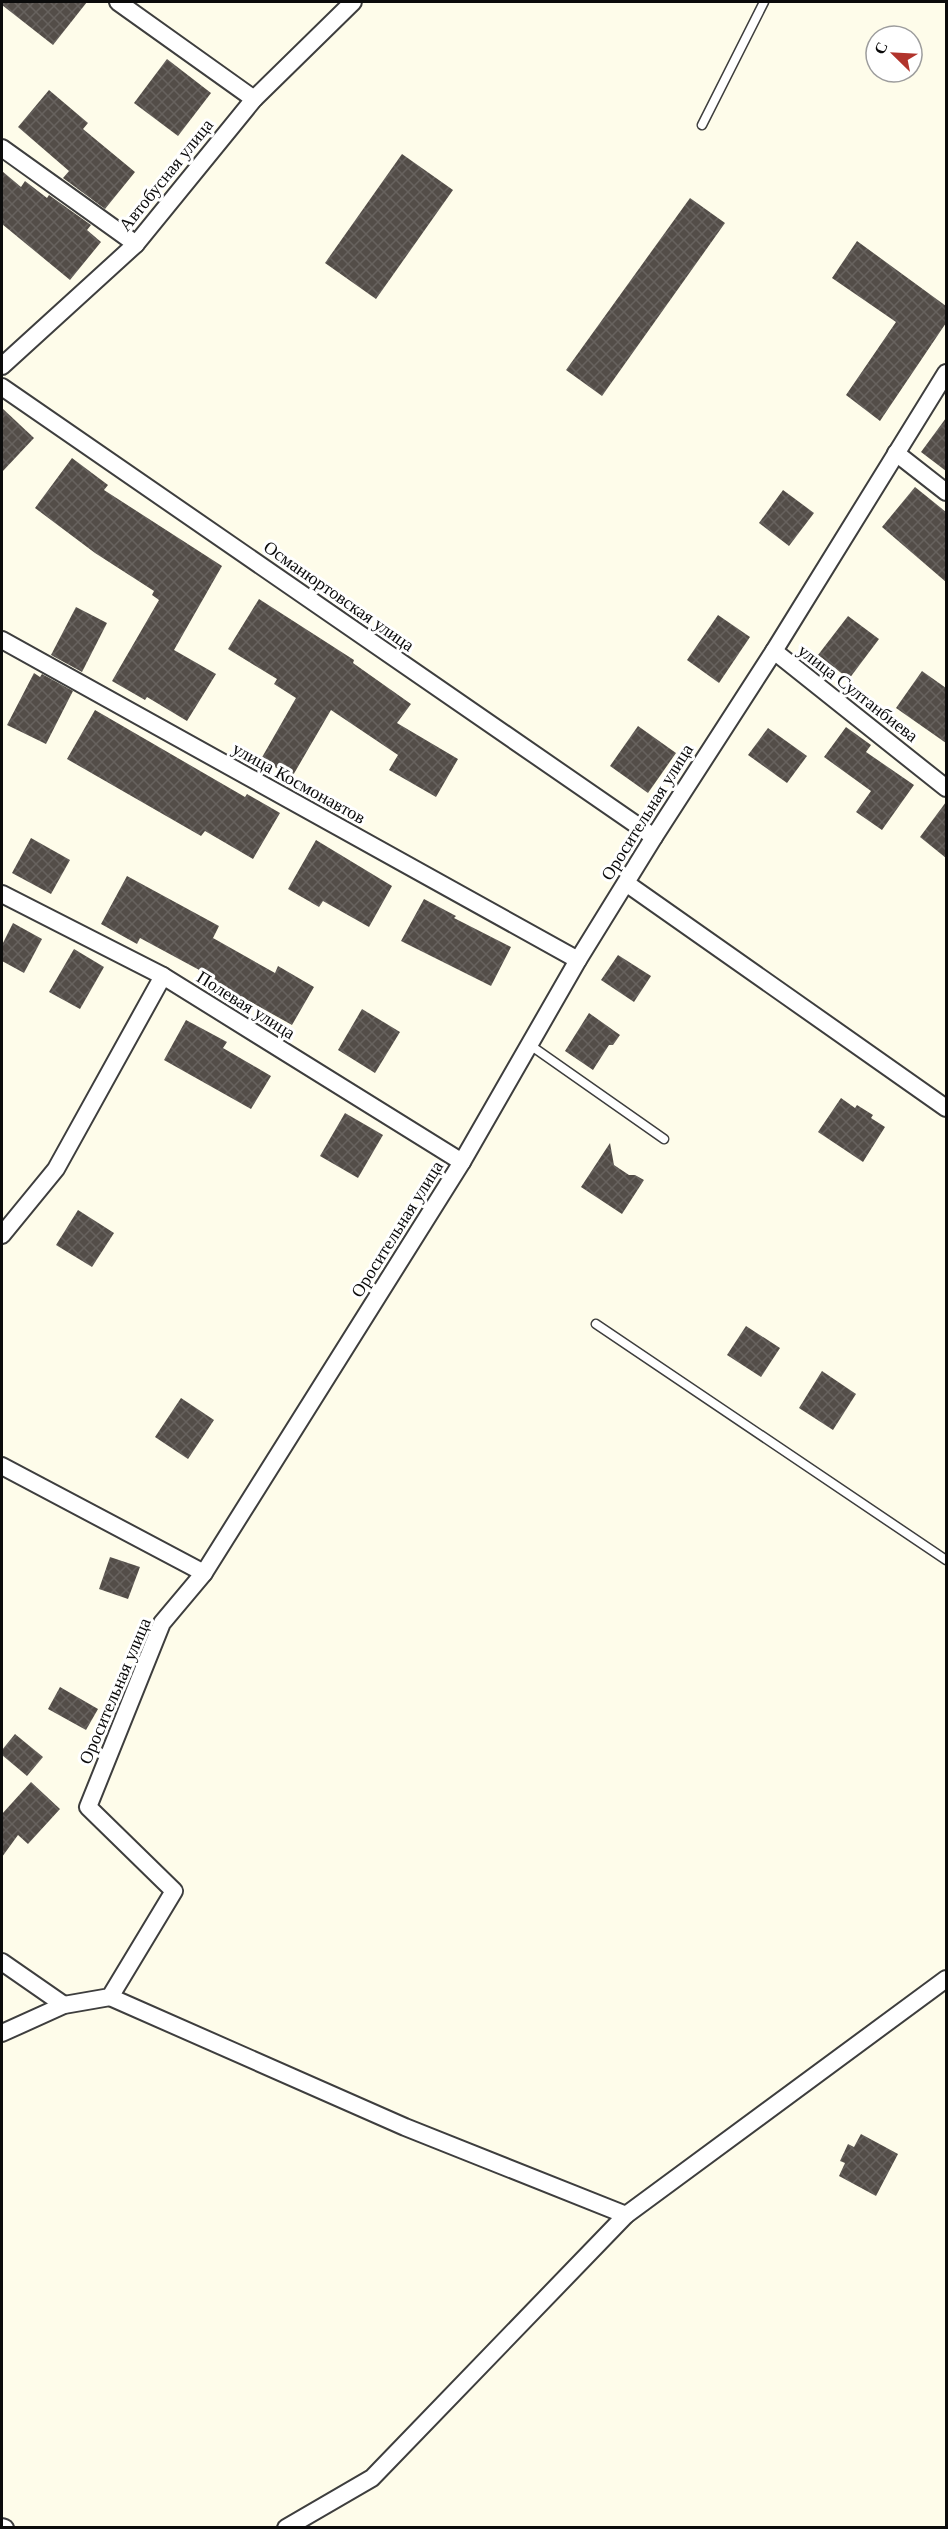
<svg xmlns="http://www.w3.org/2000/svg" width="948" height="2529" font-family="Georgia,serif">
	<style>
		.building { fill: url(#building-cross-hatch) }
		.lines { fill: none; stroke-linecap: round; stroke-linejoin: round }
		.service-casing { stroke: #3e3e3e; stroke-width: 11 }
		.minor-casing { stroke: #3e3e3e; stroke-width: 20 }
		.service { stroke: #fff; stroke-width: 8 }
		.minor { stroke: #fff; stroke-width: 16 }
		.labels { text-anchor: middle; dominant-baseline: central; stroke-width: 6; stroke-linejoin: round; paint-order: stroke }
		.street-label { font-size: 18px; fill: #0b0b0b; stroke: #fff }
	</style>
	<defs>
		<pattern id="building-cross-hatch" width="8" height="8" patternUnits="userSpaceOnUse" patternTransform="scale(1.5)"><rect width="8" height="8" fill="#534d48"/><path d="M0 0l8 8M0 8l8-8" fill="none" stroke="#67625e"/></pattern>
	</defs>
	<rect width="100%" height="100%" fill="#fefcea"/>
	<g class="building">
		<path d="M2,2H87L53,45L2,5Z"/>
		<path d="M167,59L211,93L178,136L134,103Z"/>
		<path d="M49,90L88,123L83,129L135,172L105,209L63,178L69,171L18,127Z"/>
		<path d="M402,154L453,190L376,299L325,263Z"/>
		<path d="M2,171L21,187L25,181L47,198L49,195L91,225L87,230L101,242L70,280L2,224Z"/>
		<path d="M690,198L725,223L602,396L566,370Z"/>
		<path d="M857,241L946,306V323L880,421L846,395L896,322L832,278Z"/>
		<path d="M2,408L34,438L2,472Z"/>
		<path d="M946,418V471L921,452Z"/>
		<path d="M72,458L108,485L104,490L222,566L174,650L216,674L187,721L147,697L145,700L112,681L159,600L152,595L154,591L95,553L35,508Z"/>
		<path d="M915,487L946,512V582L882,527Z"/>
		<path d="M783,490L814,513L789,546L759,523Z"/>
		<path d="M259,599L354,660L353,663L411,704L397,723L458,759L436,797L389,770L398,755L331,710L292,777L261,759L296,698L274,684L277,679L228,649Z"/>
		<path d="M76,607L107,623L82,672L51,655Z"/>
		<path d="M718,615L750,637L719,683L687,660Z"/>
		<path d="M848,616L879,639L849,679L818,655Z"/>
		<path d="M922,671L946,688V743L896,708Z"/>
		<path d="M34,673L40,677L42,674L73,691L46,744L7,725Z"/>
		<path d="M95,710L245,797L247,794L280,813L253,859L205,831L201,836L67,759Z"/>
		<path d="M638,726L676,753L648,793L610,766Z"/>
		<path d="M846,727L871,745L866,752L914,785L882,830L856,812L871,791L824,757Z"/>
		<path d="M768,728L807,756L787,783L748,755Z"/>
		<path d="M946,802V858L920,837Z"/>
		<path d="M31,838L70,860L51,894L12,873Z"/>
		<path d="M316,840L392,886L369,927L323,901L319,907L288,889Z"/>
		<path d="M127,876L219,926L213,938L275,973L278,966L314,987L292,1025L242,997L239,1003L199,980L203,972L140,938L137,944L101,924Z"/>
		<path d="M424,899L456,916L454,918L511,947L491,986L401,941Z"/>
		<path d="M13,923L42,939L24,973L2,961V945Z"/>
		<path d="M74,949L104,967L80,1009L49,992Z"/>
		<path d="M618,955L651,976L634,1002L601,980Z"/>
		<path d="M362,1009L400,1032L375,1073L338,1050Z"/>
		<path d="M589,1013L620,1035L613,1045H609L593,1070L565,1051Z"/>
		<path d="M186,1020L227,1042L223,1048L271,1076L251,1109L164,1060Z"/>
		<path d="M841,1098L855,1108L857,1105L873,1115L871,1118L885,1127L863,1162L818,1132Z"/>
		<path d="M345,1113L383,1135L358,1178L320,1156Z"/>
		<path d="M610,1143L614,1165L629,1175H635L644,1180L622,1214L581,1187Z"/>
		<path d="M78,1210L114,1233L92,1267L56,1245Z"/>
		<path d="M746,1326L780,1348L761,1377L727,1355Z"/>
		<path d="M822,1371L856,1394L833,1430L799,1408Z"/>
		<path d="M181,1398L214,1420L188,1459L155,1437Z"/>
		<path d="M110,1557L140,1567L128,1599L99,1589Z"/>
		<path d="M60,1687L98,1709L86,1730L48,1709Z"/>
		<path d="M15,1734L43,1757L27,1776L2,1755V1750Z"/>
		<path d="M31,1782L60,1809L28,1844L18,1835L2,1857V1814Z"/>
		<path d="M861,2134L898,2154L876,2196L839,2176L845,2163L840,2161L848,2144L854,2147Z"/>
	</g>
	<g class="lines">
		<g class="service-casing">
			<g id="service">
				<path d="M702,125L764,2"/>
				<path d="M530,1045L664,1139"/>
				<path d="M596,1324L946,1560"/>
			</g>
		</g>
		<g class="minor-casing">
			<g id="minor">
				<path d="M118,2L254,99"/>
				<path d="M2,148L136,244"/>
				<path d="M2,366L136,244L254,99L353,2"/>
				<path d="M2,387L654,837"/>
				<path d="M896,453L946,492"/>
				<path d="M2,640L578,960"/>
				<path d="M774,651L946,788"/>
				<path d="M626,883L946,1108"/>
				<path d="M2,894L163,976L462,1162"/>
				<path d="M2,1235L56,1169L163,976"/>
				<path d="M2,1466L204,1573"/>
				<path d="M2,1962L64,2005"/>
				<path d="M110,1997L405,2127L626,2215"/>
				<path d="M2,2033L64,2005L110,1997L174,1891L88,1807L162,1623L204,1573L462,1162L578,960L654,837L774,651L946,373"/>
				<path d="M2,2527L5,2528"/>
				<path d="M286,2528L372,2478L626,2215L946,1979"/>
			</g>
		</g>
		<use href="#service" class="service"/>
		<use href="#minor" class="minor"/>
	</g>
	<g class="labels">
		<g class="street-label">
			<text transform="translate(166 175) rotate(-51)">Автобусная улица</text>
			<text transform="translate(339 596) rotate(35)">Османюртовская улица</text>
			<text transform="translate(858 693) rotate(38)">улица Султанбиева</text>
			<text transform="translate(299 783) rotate(29)">улица Космонавтов</text>
			<text transform="translate(647 812) rotate(-58)">Оросительная улица</text>
			<text transform="translate(246 1005) rotate(32)">Полевая улица</text>
			<text transform="translate(397 1229) rotate(-58)">Оросительная улица</text>
			<text transform="translate(115 1691) rotate(-67)">Оросительная улица</text>
		</g>
	</g>
	<rect width="948" height="2529" fill="none" stroke="#0b0b0b" stroke-width="6"/>
	<g transform="translate(894 54) rotate(294)"><circle r="28" fill="#ffffff" stroke="#9d9d9d" stroke-width="1.5"/>
	<path d="M0-4.5L10 22L0 15L-10 22Z" fill="#b1342c"/>
	<text y="-9" font-size="16" font-weight="bold" text-anchor="middle" fill="#0b0b0b">С</text>
	</g>
</svg>
